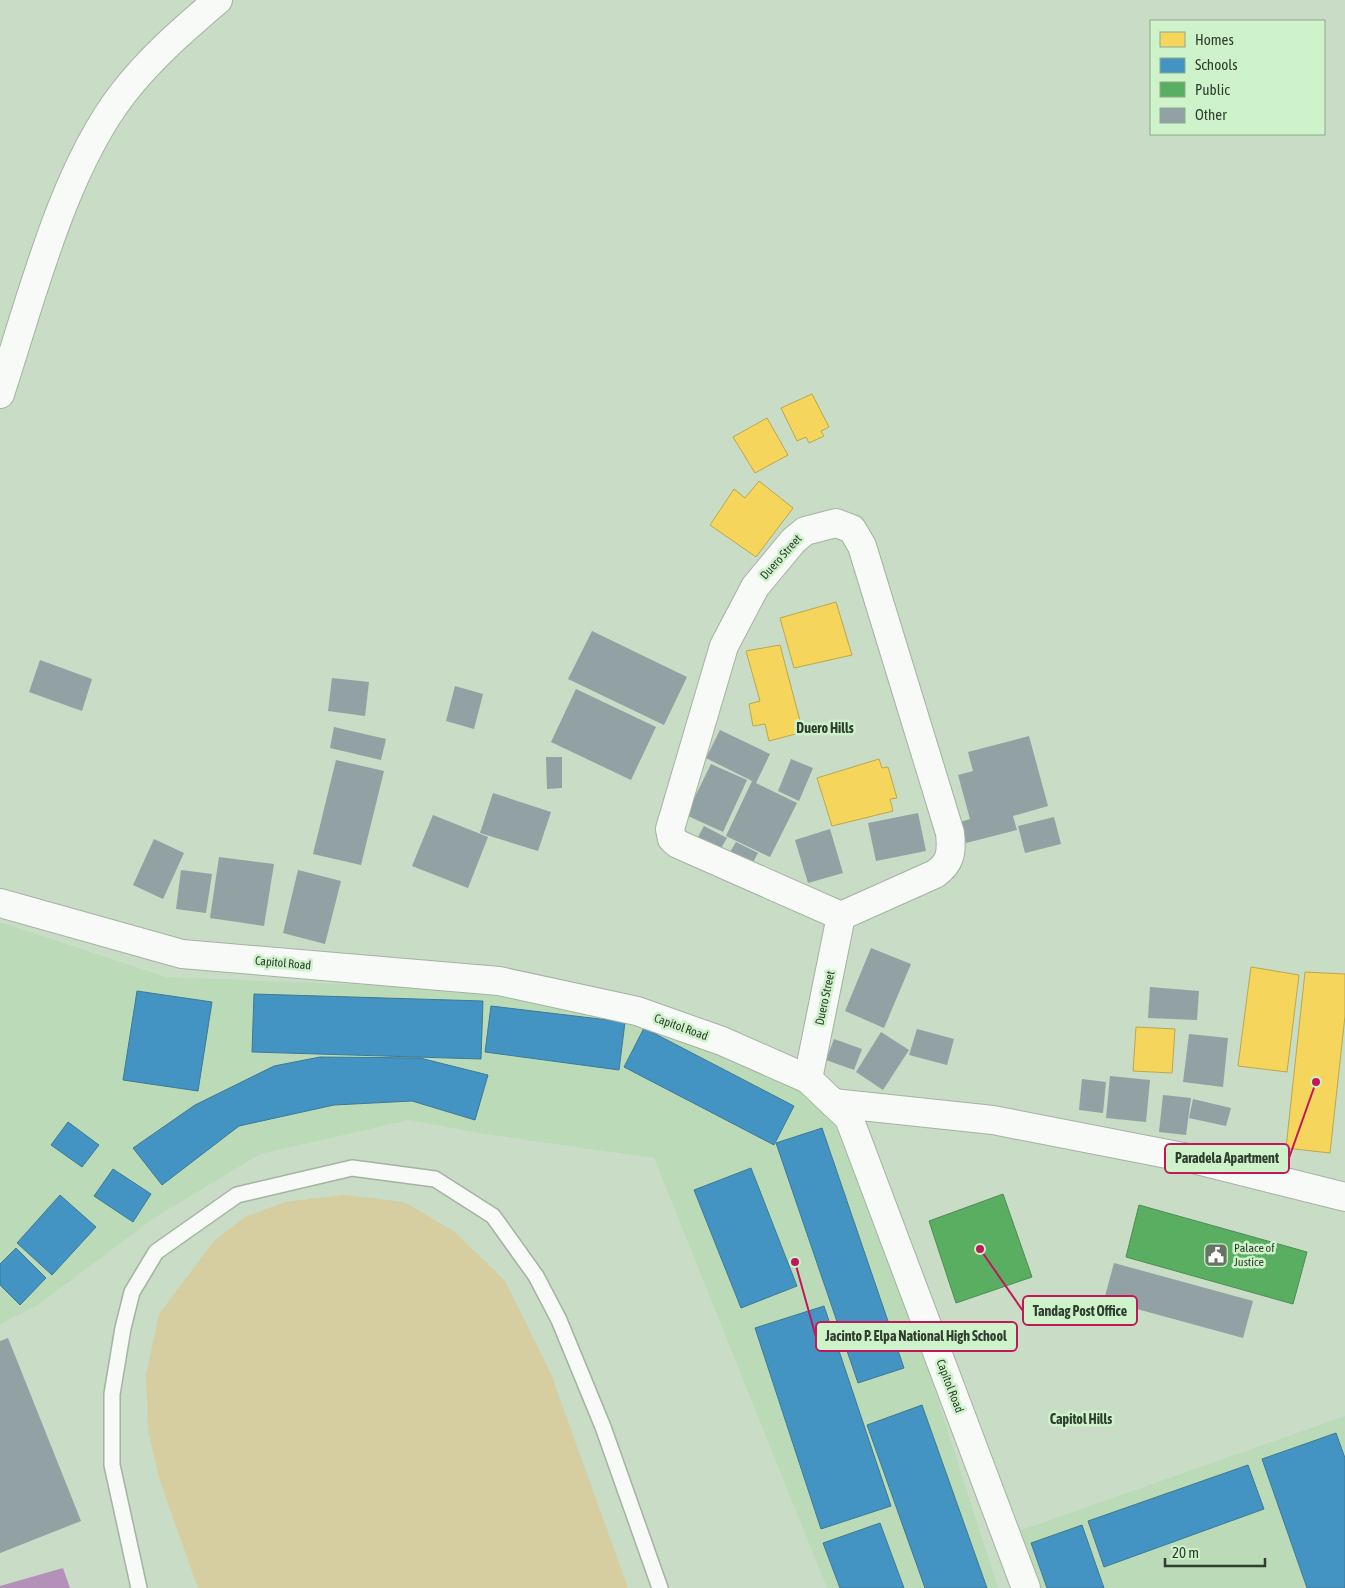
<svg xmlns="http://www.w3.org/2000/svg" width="1345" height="1588" font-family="'Asap Condensed',sans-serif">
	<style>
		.built { fill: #bbdbb8 }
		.green { fill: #d6cda1 }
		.water { fill: #b491b9 }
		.homes { fill: #f6d55c; stroke: #baa84e }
		.schools { fill: #4393c3; stroke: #3d7a96 }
		.public { fill: #5aae61; stroke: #4d8c52 }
		.building { fill: #91a1a4 }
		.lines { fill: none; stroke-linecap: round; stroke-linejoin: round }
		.service-casing { stroke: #a4b3a2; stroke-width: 18 }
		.minor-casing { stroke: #a4b3a2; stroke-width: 30 }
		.secondary-casing { stroke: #a4b3a2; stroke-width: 30 }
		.service { stroke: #f7faf6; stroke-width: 15 }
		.minor { stroke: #f7faf6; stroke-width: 28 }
		.secondary { stroke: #f7faf6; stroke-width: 28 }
		.labels { text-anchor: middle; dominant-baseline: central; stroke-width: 5; stroke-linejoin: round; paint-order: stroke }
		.street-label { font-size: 12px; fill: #2f3e2e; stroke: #cef2ca }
		.poi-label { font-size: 12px; fill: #2f3e2e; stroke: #cef2ca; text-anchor: start }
		.neighbourhood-label { font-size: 14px; font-weight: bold; fill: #2f3e2e; stroke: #cef2ca }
		.leader { fill: none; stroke: #c2185b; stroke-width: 2 }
		.callout-dot { fill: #c2185b; stroke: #cef2ca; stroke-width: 2 }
		.callout { fill: #cef2ca; stroke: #c2185b; stroke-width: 2 }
		.callout-label { font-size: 14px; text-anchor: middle; font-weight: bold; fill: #2f3e2e }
	</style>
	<rect width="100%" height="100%" fill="#c8dcc6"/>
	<g class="built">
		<path d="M0,922L166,977L494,990L636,1016L808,1080L848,1119L998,1588H827L654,1158L485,1134L409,1120L260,1154L154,1218L38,1305L0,1324Z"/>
		<path d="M1345,1416V1588H1040L1019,1531Z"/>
	</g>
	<path class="green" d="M344,1195L404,1202L455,1232L505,1281L551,1374L628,1588H198L160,1481L148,1430L146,1375L159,1314L214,1241L245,1217L285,1202Z"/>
	<path class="water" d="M63,1568L70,1588H0V1586Z"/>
	<g class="homes">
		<path d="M812,394L829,427L821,431L824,436L809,443L806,437L797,441L781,408Z"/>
		<path d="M767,418L788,455L755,473L733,437Z"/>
		<path d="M759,481L793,508L756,557L710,525L734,489L745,498Z"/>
		<path d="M836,602L852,655L794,668L780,618Z"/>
		<path d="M780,645L803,732L769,741L765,724L753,726L749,704L760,701L746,651Z"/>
		<path d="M879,759L882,768L888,767L897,798L890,799L893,811L832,826L817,778Z"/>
		<path d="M1251,967L1299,975L1287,1072L1238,1066Z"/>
		<path d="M1305,972L1345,974V1016L1330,1153L1286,1148Z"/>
		<path d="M1136,1027L1175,1029L1172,1073L1133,1071Z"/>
	</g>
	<g class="schools">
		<path d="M137,991L212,1002L198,1091L123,1080Z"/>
		<path d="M254,994L483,1001L481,1059L252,1052Z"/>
		<path d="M491,1006L625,1022L619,1070L485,1052Z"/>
		<path d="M644,1028L794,1106L774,1145L624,1067Z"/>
		<path d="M320,1057L420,1058L488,1075L475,1120L412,1101L334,1105L239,1126L162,1185L133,1148L195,1105L274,1066Z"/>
		<path d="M68,1122L99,1145L82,1167L51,1145Z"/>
		<path d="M822,1128L904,1368L858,1383L776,1143Z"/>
		<path d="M751,1168L797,1286L741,1308L694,1190Z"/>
		<path d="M113,1169L151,1194L133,1222L94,1196Z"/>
		<path d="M60,1195L96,1227L52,1275L17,1243Z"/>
		<path d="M16,1248L46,1278L20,1305L0,1285V1264Z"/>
		<path d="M824,1306L891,1506L821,1529L755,1328Z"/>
		<path d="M922,1405L987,1588H925L867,1425Z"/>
		<path d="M1336,1433L1345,1458V1588H1307L1262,1459Z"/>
		<path d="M1248,1465L1264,1509L1104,1567L1088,1521Z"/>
		<path d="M880,1523L904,1588H840L823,1543Z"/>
		<path d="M1082,1525L1104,1588H1047L1031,1543Z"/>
	</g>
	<g class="public">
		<path d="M1003,1194L1032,1277L956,1303L929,1221Z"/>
		<path d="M1139,1205L1307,1252L1293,1304L1126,1257Z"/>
	</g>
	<g class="building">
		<path d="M592,631L687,677L664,725L568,679Z"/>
		<path d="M40,660L92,679L82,711L29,692Z"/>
		<path d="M332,678L369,682L365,716L328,711Z"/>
		<path d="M455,686L483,694L474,729L446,721Z"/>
		<path d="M576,689L656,727L631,780L551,742Z"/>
		<path d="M334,727L386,739L381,760L330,748Z"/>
		<path d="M720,730L770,754L756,783L797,803L770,857L726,836L752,781L706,758Z"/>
		<path d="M1029,736L1048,806L1013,816L1017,830L966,843L960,822L970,819L958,775L973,771L968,752Z"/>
		<path d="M546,757H562V788L547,789Z"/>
		<path d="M791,759L813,768L799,801L778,791Z"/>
		<path d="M336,760L384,771L361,865L313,854Z"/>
		<path d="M711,764L747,780L723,832L686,815Z"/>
		<path d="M493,793L551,812L538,851L480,833Z"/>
		<path d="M918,813L926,851L876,861L868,823Z"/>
		<path d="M433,815L488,837L468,888L412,866Z"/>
		<path d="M1054,817L1061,844L1025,853L1018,826Z"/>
		<path d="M704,826L727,838L721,848L698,837Z"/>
		<path d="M830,829L843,873L808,883L795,840Z"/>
		<path d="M154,839L184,853L163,899L133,885Z"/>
		<path d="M736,842L758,853L752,864L730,852Z"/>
		<path d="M219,857L274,864L264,926L210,918Z"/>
		<path d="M181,870L212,874L206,913L176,909Z"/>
		<path d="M298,870L341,881L325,944L283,933Z"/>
		<path d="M871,948L911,964L884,1028L845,1011Z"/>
		<path d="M1150,987L1199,991L1197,1020L1148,1018Z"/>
		<path d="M917,1029L954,1039L947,1065L909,1055Z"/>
		<path d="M881,1032L909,1050L883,1090L856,1072Z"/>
		<path d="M1189,1034L1228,1038L1223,1087L1183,1082Z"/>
		<path d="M834,1039L862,1049L854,1070L826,1060Z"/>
		<path d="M1110,1076L1150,1080L1146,1122L1106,1118Z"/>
		<path d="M1082,1079L1106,1082L1103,1113L1079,1110Z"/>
		<path d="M1163,1095L1191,1098L1186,1135L1159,1132Z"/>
		<path d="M1193,1099L1231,1108L1226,1126L1189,1118Z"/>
		<path d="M1114,1263L1253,1301L1243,1338L1104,1300Z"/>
		<path d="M8,1338L81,1521L0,1553V1341Z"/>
	</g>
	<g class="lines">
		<g class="service-casing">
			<path id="service" d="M139,1588L112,1465V1394L123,1328L132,1292L156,1252L237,1195L352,1168L435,1179L493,1216L536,1276L559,1320L603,1427L660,1588"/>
		</g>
		<g class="minor-casing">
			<g id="minor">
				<path d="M836,523L852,529L862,546L950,833C952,852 951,863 935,874L841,916L678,844L672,839L670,829L724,646L755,587L793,541L805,531Z"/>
				<path d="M0,903L182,954L499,981L637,1011L722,1041L808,1079L849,1118L1026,1588"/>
				<path d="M808,1079L841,916"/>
				<path d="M833,1103L993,1120L1193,1159L1345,1197"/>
			</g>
		</g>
		<g class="secondary-casing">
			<path id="secondary" d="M0,394C31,300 62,174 121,96C149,59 183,30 218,0"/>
		</g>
		<use href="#service" class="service"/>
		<use href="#minor" class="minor"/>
		<use href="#secondary" class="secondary"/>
	</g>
	<defs>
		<g id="civic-square" transform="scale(1.25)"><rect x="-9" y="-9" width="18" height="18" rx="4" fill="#657563" stroke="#cef2ca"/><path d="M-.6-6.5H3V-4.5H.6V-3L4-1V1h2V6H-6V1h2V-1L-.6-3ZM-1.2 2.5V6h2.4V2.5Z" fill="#fff"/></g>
	</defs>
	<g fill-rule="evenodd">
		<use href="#civic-square" x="1216" y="1255"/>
	</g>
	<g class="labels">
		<g class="street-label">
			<text transform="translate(781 557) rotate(-48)">Duero Street</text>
			<text transform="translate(283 963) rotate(5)">Capitol Road</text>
			<text transform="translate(825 998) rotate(-78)">Duero Street</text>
			<text transform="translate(681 1027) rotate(20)">Capitol Road</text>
			<text transform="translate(950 1386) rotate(69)">Capitol Road</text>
		</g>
		<g class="poi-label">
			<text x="1234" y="1248">Palace of<tspan x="1234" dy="14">Justice</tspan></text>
		</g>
		<g class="neighbourhood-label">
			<text x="825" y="728">Duero Hills</text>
			<text x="1081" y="1419">Capitol Hills</text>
		</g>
	</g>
	<path class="leader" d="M1316 1082L1289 1158M980 1249L1023 1311M795 1262L816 1337"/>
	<g class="callout-dot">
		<circle cx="1316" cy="1082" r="5"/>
		<circle cx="980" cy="1249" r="5"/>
		<circle cx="795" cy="1262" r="5"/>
	</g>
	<g class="callout">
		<rect x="1165" y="1144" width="124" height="29" rx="5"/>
		<rect x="1023" y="1296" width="114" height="29" rx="5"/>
		<rect x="816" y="1322" width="201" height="29" rx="5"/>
	</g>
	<g class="callout-label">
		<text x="1227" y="1163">Paradela Apartment</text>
		<text x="1080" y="1316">Tandag Post Office</text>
		<text x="916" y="1341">Jacinto P. Elpa National High School</text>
	</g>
	<rect x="1150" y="20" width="175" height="115" fill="#cef2ca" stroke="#8eaa8c"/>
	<rect x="1160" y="32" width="25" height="15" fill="#f6d55c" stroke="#8eaa8c"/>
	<text x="1195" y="45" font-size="15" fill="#2f3e2e">Homes</text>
	<rect x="1160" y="58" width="25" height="15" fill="#4393c3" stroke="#8eaa8c"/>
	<text x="1195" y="70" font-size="15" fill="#2f3e2e">Schools</text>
	<rect x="1160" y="82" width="25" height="15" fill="#5aae61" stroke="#8eaa8c"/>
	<text x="1195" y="95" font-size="15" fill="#2f3e2e">Public</text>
	<rect x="1160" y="108" width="25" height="15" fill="#91a1a4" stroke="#8eaa8c"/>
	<text x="1195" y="120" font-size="15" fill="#2f3e2e">Other</text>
	<path d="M1165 1558v8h100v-8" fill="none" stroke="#2f3e2e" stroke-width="2.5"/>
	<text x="1172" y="1558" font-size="15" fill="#2f3e2e" stroke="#cef2ca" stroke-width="4" paint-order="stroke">20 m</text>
</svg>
